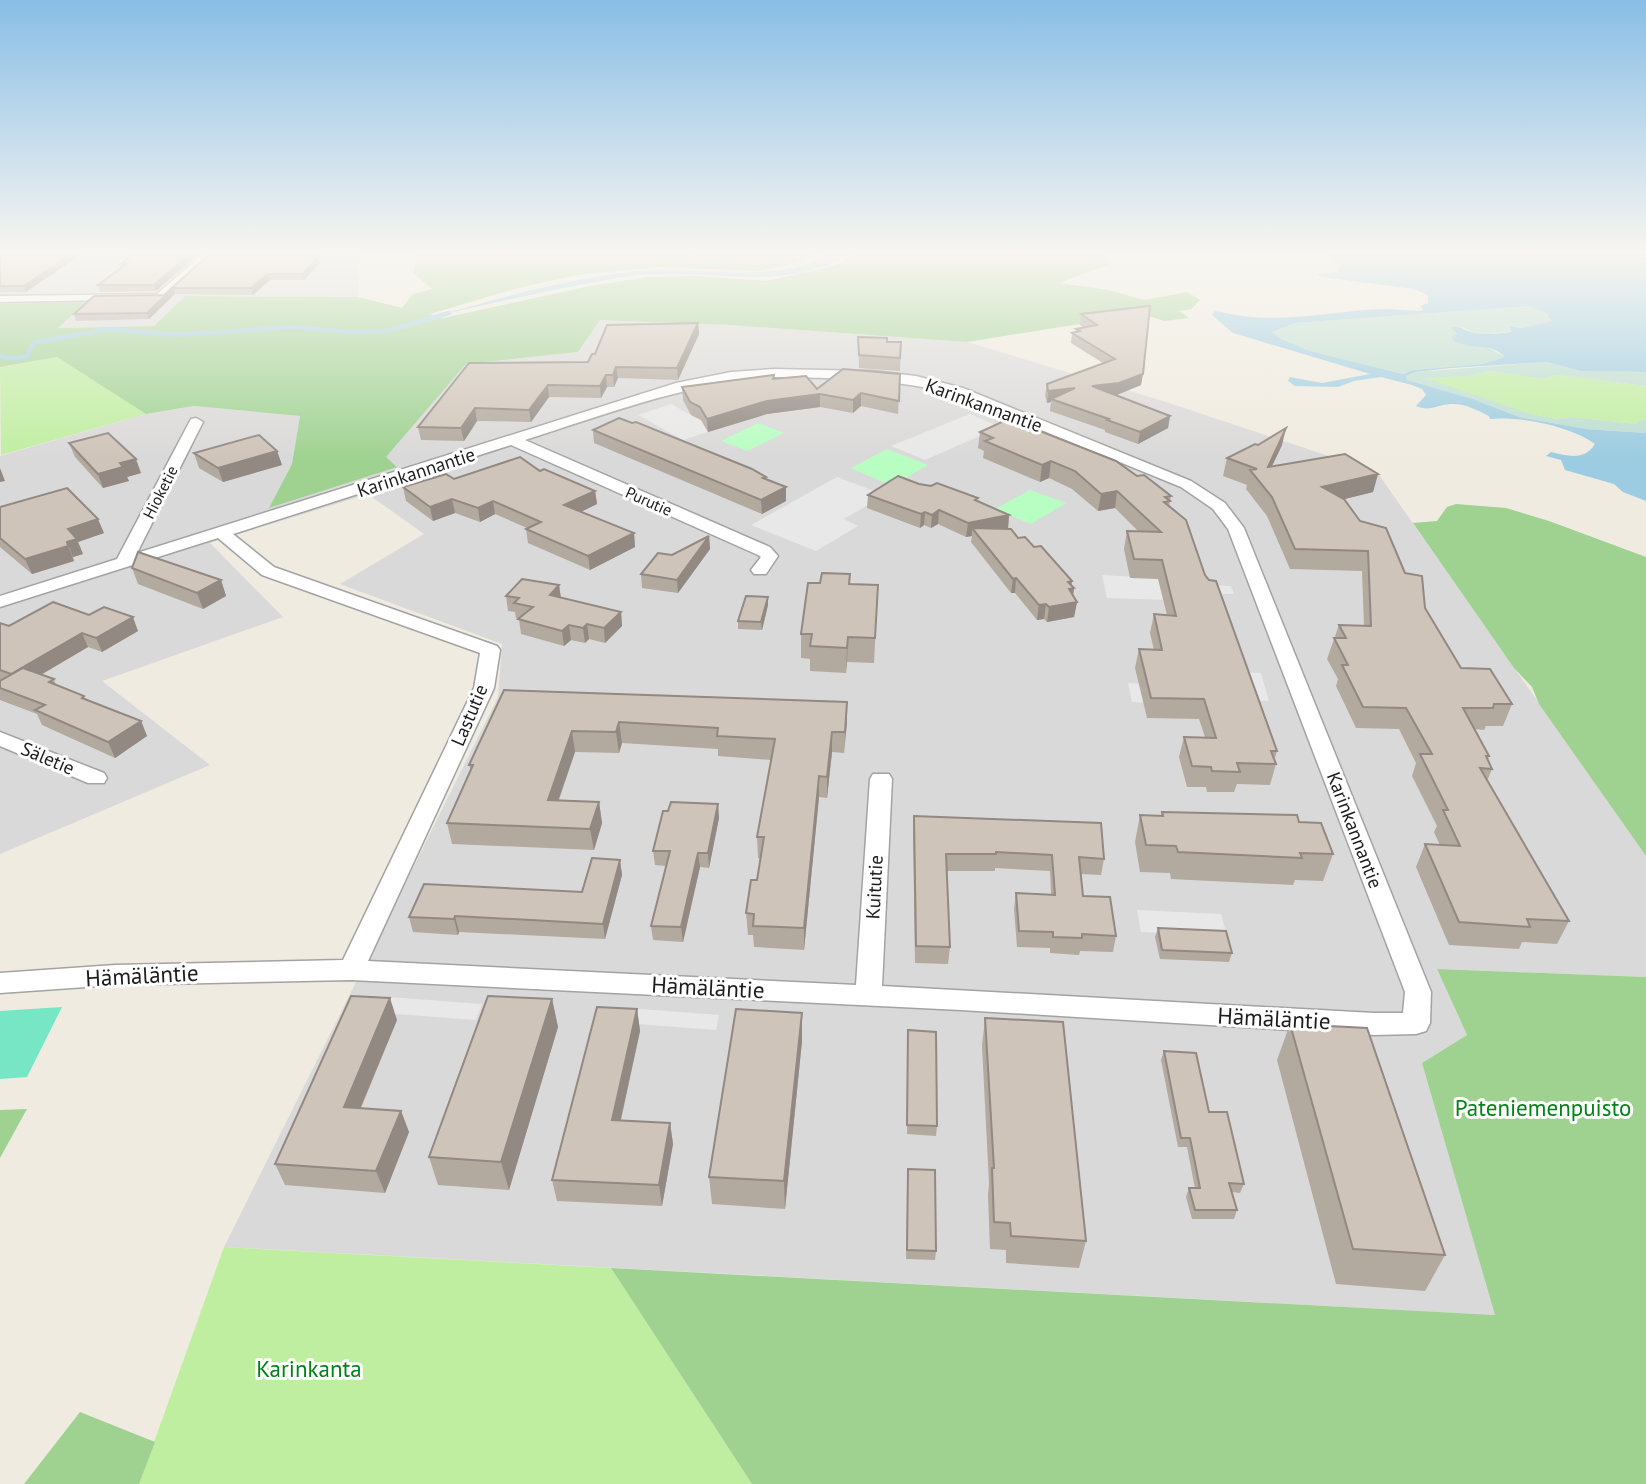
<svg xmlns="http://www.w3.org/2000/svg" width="1646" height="1484" font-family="'PT Sans',sans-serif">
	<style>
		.residential { fill: #dad9d9 }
		.grass { fill: #c0eea1 }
		.forest { fill: #9fd291 }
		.wetland { fill: #bcded1 }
		.park { fill: #b8fec3 }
		.pitch { fill: #76e6c4 }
		.parking { fill: #e8e8e8 }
		.water { fill: #9ccce1; fill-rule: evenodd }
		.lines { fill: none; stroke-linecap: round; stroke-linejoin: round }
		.stream { stroke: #9ccce1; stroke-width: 4.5 }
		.street-casing { stroke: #a3a3a3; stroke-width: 3 }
		.street { fill: #fff; fill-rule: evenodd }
		.wall { fill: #b2a99f }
		.shaded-wall { fill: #918982 }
		.building { fill: #cfc4b9; stroke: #918982; stroke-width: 2 }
		.labels { text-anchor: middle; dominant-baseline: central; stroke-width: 6; stroke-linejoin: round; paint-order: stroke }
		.far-street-label { font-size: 16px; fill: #1c1c1c; stroke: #fff }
		.street-label { font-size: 19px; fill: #1c1c1c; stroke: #fff }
		.near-street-label { font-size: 23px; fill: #1c1c1c; stroke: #fff }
		.near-park-label { font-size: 23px; fill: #018317; stroke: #fff }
	</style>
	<rect width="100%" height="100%" fill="#efebe0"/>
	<g class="residential">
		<path d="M0,251H359L358,297L185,296L154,326L56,328L85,303L0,304Z"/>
		<path d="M599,320L729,325L967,342L1163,401L1377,472L1646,856V977L1437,969L1467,1035L1422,1063L1496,1315L224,1247L498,697L502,644L340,584L424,534L368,494L210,543L283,617L102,681L210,765L0,854V456L146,414L194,406L300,416L292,464L270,507L396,466L385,457L466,364L578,352Z"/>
	</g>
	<g class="grass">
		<path d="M57,357L146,414L1,455L0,367Z"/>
		<path d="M1490,371L1543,379L1556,375L1646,386V420L1637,424L1571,417L1557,419L1531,414L1430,382L1424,377L1470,376Z"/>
		<path d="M224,1247L611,1268L752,1484H139Z"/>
	</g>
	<g class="forest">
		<path d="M419,251H677L689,256L704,254L698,251H822L796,263L757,271L659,267L577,275L518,288L430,314L443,318L590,286L647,277L697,276L767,281L834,266L861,251H1113L1103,254L1110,264L1059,283L1109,290L1144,300L1187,292L1200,300L1191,309L1179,311L1189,318L1164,321L1142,314L967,342L729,325L600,320L578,352L466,364L386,457L397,467L269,508L292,464L300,416L194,406L146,414L57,357L0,367V304L86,302L58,328L154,326L185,296L358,297L402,308L413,294L432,289L413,273Z"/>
		<path d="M1456,504L1506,508L1549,521L1646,557V856L1539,704L1532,687L1514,668L1413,523L1437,521L1447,507Z"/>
		<path d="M1437,969L1646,977V1484H752L611,1268L1495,1315L1422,1063L1467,1035Z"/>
		<path d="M27,1109L0,1158V1110Z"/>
		<path d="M80,1412L155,1442L139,1484H24Z"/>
	</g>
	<g class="wetland">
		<path d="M1529,306L1549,314L1554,321L1521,328L1511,326V331C1494,334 1476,338 1462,326L1459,335L1452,336L1459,344L1484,346L1506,357L1483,364L1413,370L1403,374L1305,350C1295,343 1280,341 1271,332L1295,323Z"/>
		<path d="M1547,362L1580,371L1646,372V386L1556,375L1543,379L1490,371L1470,376L1425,378L1531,414L1557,419L1571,417L1637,424L1641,420H1646V433L1586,429L1519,417L1473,399L1407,380L1406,375L1416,372Z"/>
	</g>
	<g class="park">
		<path d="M758,423L784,433L747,451L721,441Z"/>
		<path d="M887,449L928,465L892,486L851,468Z"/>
		<path d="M1030,490L1066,503L1031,524L995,509Z"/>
	</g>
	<path class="pitch" d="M62,1007L27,1077L0,1079V1011Z"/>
	<g class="parking">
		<path d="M671,404L716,429L683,440L638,415Z"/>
		<path d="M970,414L1000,427L925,460L891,446Z"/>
		<path d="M837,477L885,495L844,519L858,526L816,551L751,525Z"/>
		<path d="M1102,575L1196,580L1207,585L1231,586L1234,594L1167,592L1169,600L1107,598Z"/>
		<path d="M1239,672L1261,673L1269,701L1190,697L1192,705L1132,702L1128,683L1243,688Z"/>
		<path d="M1137,910L1221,914L1227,936L1141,932Z"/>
		<path d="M376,996L482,1004L476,1020L368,1012Z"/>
		<path d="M628,1008L719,1015L716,1030L624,1023Z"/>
	</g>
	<g class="water">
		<path d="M834,251H854C785,297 706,265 629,276C566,286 503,301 440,315C502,297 565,280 629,272C692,263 781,289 834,251Z"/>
		<path d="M1328,251H1646V372L1580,371L1547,362L1451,368L1416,372L1406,376L1407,380L1473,399L1519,417L1586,429L1646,433V501L1623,492L1614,484L1565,470L1561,460L1546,456L1551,452C1569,456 1584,461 1595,444C1570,426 1519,416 1490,419L1489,416C1477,410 1464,403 1450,404C1437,405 1429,412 1416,406L1426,395L1422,389L1412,385L1381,377L1354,381L1338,387L1295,386L1288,381L1290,377L1322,383L1370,374L1233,333L1212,315L1215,311L1221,312C1275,326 1328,311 1383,309C1396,309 1408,311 1421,311L1423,309L1420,306L1428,303V295L1414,289L1322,277L1317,274L1337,272L1341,266L1333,260ZM1529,306L1549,314L1548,317L1553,321L1521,328L1510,326L1511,332C1497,334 1487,335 1474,333C1465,331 1461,326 1451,327L1458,334L1452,336L1454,341C1470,350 1492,342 1505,357L1483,364L1413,370L1403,374L1306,350C1295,343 1280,341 1272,332L1295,323Z"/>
	</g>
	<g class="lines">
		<path class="stream" d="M0,356L14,359L27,356L34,343L108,329L177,335L293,327L352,332L387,331L449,313"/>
		<g class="street-casing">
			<g id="street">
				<path d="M206,251H217L164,299L0,302V296L157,294Z"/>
				<path d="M774,369L873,371L916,376L963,388L1191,481L1225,503L1244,528L1431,992L1430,1023L1426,1031L1416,1034L1374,1035L961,1010L351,980L115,985L0,993V973L115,965L343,960L474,688L480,653L262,575L218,538L0,607V596L117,559L191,419L196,418L203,422L137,553L676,383L731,372ZM774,377C835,378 894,378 953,394L1181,487L1213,509L1228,529L1405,992L1403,1013H1374L882,986L892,779L889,774H873L870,779L856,985L368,961L494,688L500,650L497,646L274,567L233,534L511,445L758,555L761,557L751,570L754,574H766L778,556L770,547L525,440C607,414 687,383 774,377Z"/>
				<path d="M0,732L104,773L107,778L104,783H88L0,746Z"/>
			</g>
		</g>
		<use href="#street" class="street"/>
	</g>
	<g class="wall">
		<path d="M13,251L26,292H0V257Z"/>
		<path d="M138,251H202L156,291L100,292L98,285L122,267L121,264Z"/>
		<path d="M213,251L318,257L320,263L304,280H270L253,295L175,294L149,319L76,321L74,314L164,295Z"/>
		<path d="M1150,306L1141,385L1115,395L1170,416L1168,428L1138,444L1105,432V430L1050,411L1051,402L1047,403L1045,395L1047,384L1103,363L1071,343L1072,333L1076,332V329L1084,328L1080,325L1081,314Z"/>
		<path d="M698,323L699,334L678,380L618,378L614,387H607L601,398L549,397L531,422L477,421L464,441L421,440L418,427L588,362L595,354Z"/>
		<path d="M858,337L887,342H901L900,371L859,368Z"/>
		<path d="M900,374L898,414L861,406L853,413L820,407L767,414L708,432L701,420L691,415L683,400L682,387L774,375V379L817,389Z"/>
		<path d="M593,430L766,479L786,487V501L762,514L594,443Z"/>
		<path d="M980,432L1137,476L1171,496L1169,506L1205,575L1277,751L1274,761L1276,764L1270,785L1237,784L1234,792H1207L1206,787H1187L1179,757L1184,737H1205L1199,719L1147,718L1135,668L1139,649L1154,650L1150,633L1154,614L1167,615L1158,579L1130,578L1124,549L1127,531H1138L1115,508L1098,511L1072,489L1049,478L1040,482L983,458L984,451L978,448Z"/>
		<path d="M69,443L141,473L127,477L129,481L103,488L75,457Z"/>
		<path d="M1258,445H1282L1272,466L1378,474L1373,492L1344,499L1360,521L1405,573L1461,668L1512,704L1503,726H1486L1484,730L1474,729L1489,756L1488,760L1492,769L1487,781L1569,921L1557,944L1522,942L1519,949L1449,945L1416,867L1425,844L1440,845L1434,832L1437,826L1412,776L1416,763L1399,729L1356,728L1336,686L1338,679L1327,659L1339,625L1364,626L1362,571L1290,569L1267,516L1246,489L1247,485L1223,476L1227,458Z"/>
		<path d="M277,451L282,465L223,482L199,468L194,453Z"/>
		<path d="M540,471L595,491L597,504L581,512L634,533L635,547L590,570L528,543L526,529L527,528L495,514L480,522L455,513L433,521L406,501L403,487L454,479Z"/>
		<path d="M919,484L978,501L1009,515L1008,529H1005L1034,547L1074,588L1073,595L1077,602L1074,617L1047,622L1044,619L1037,620L1015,593H1011L971,542L972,536L966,537L938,524L931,528L924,525L920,528L867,508L868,495Z"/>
		<path d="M0,507L104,533L78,542L83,554L73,557L74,561L32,574L0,547Z"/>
		<path d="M709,536L710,549L678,593L642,588L641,574L672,555Z"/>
		<path d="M132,568L221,580L226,596L203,609L138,584Z"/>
		<path d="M850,584L878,585L874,663L847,662L846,673L810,671V659L801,658V634Z"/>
		<path d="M559,585L561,598L621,612L622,626L605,643L589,639L585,643L571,640L564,646L521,634L519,619L516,618L515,612L508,611L506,596Z"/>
		<path d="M768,605L762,630L738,629V621Z"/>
		<path d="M89,615L138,631L102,652L88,647L41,675L54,679L56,685L84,696L85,699L141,721L147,736L115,758L42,725L37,714L0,700V623L9,626Z"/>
		<path d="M504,690L847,702L844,753L832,752L827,798L819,797L804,950L754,947L753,935H748L746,913L757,880L761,859L758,858L757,837L771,760L718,756V749L622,743L619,753L575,752L559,800L599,802L602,823L594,850L452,844L447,823L471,771L469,765Z"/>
		<path d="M718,804L719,818L709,868L700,867L683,942L653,940L651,926L666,866L655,865L653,851L668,811Z"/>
		<path d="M1162,812L1299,822L1333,854L1323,881L1295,880L1293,885L1171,879L1170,873L1140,872L1135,842L1140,815L1161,816Z"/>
		<path d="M914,816L1104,859L1101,875L1081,874L1083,896L1116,936L1113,952L1080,951L1079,955L1050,953V948L1017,947L1014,909L1016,893L1051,894L1050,871L995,868V871H947L950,947L948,964L915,963L913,832Z"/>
		<path d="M620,860L622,875L605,939L459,932L458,935L413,932L409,917L582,892Z"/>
		<path d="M1158,928L1232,953L1229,962L1160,959L1155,937Z"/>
		<path d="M552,999L558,1027L509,1190L438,1185L429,1157Z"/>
		<path d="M637,1009L640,1031L621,1120L670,1123L673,1144L662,1206L557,1201L552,1180Z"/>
		<path d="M802,1013V1041L785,1209L712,1204L709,1177Z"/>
		<path d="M985,1018L1086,1241L1079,1268L1006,1263V1250L990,1249L988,1195L989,1183L982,1046Z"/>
		<path d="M397,1020L361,1108L401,1111L409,1132L385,1193L285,1185L275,1164Z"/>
		<path d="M1290,1024L1445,1255L1425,1291L1336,1284L1277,1060Z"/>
		<path d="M908,1040L937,1126L936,1136L907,1134Z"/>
		<path d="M1164,1051L1209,1112L1244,1184L1240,1193L1232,1192L1237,1210L1234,1219H1192L1186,1197L1189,1188H1195L1187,1147H1178L1161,1060Z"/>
		<path d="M908,1169L936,1251L935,1260L906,1259Z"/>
	</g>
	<g class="shaded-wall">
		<path d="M75,251H86L26,292L24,286Z"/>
		<path d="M194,251H202L156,291L154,285Z"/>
		<path d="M318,257L320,263L304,280L303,274Z"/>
		<path d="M268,274L270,280L253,295L251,288Z"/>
		<path d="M173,288L175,294L149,319L147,313Z"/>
		<path d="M698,323L699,334L678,380L677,368Z"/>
		<path d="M616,367L618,378L614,387L613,375Z"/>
		<path d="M1143,374L1141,385L1117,395L1090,398L1092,386Z"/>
		<path d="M606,375L607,387L601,398L600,386Z"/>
		<path d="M548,385L549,397L531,422L529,410Z"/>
		<path d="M1075,388L1051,399V402L1047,403L1048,391Z"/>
		<path d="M861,393V406L853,413V400Z"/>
		<path d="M820,394V407L767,414L708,432L707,419L767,401Z"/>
		<path d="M475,408L477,421L464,441L461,428Z"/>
		<path d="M1170,416L1168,428L1138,444L1140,432Z"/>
		<path d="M1286,428L1282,445L1263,485L1268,467Z"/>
		<path d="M277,451L282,465L223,482L218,468Z"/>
		<path d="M136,459L141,473L127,477L129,481L103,488L98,474L120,463Z"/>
		<path d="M1051,461L1049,478L1040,482L1042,465Z"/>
		<path d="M0,468L5,481L0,482Z"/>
		<path d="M1378,474L1373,492L1317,506L1322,487Z"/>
		<path d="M786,487V501L762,514L761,500Z"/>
		<path d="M595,491L597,504L566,519L564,505Z"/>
		<path d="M1117,491L1115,508L1098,511L1101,494Z"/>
		<path d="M452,499L455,513L433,521L430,507Z"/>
		<path d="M493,501L495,514L480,522L478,508Z"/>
		<path d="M939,510L938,524L931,528L932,515Z"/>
		<path d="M925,512L924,525L920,528L921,514Z"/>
		<path d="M1009,515L1008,529L978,534L972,528V536L966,537L968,523Z"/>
		<path d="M98,519L104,533L78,542L83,554L73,557L67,542L68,529Z"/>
		<path d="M634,533L635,547L590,570L588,556Z"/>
		<path d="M709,536L710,549L678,593L677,580Z"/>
		<path d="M68,546L74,561L32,574L25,559Z"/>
		<path d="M1016,578L1015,593H1011L1013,579Z"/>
		<path d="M221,580L226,596L203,609L197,593Z"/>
		<path d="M1072,581L1071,588H1074L1072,603H1066L1068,582Z"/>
		<path d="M559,585L561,599L550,595Z"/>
		<path d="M768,597V605L762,630L761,622Z"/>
		<path d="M1077,602L1074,617L1047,622L1049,607Z"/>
		<path d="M1046,604L1044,619L1037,620L1039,605Z"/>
		<path d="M621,612L622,626L605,643L604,628Z"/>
		<path d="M133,617L138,631L102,652L96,638Z"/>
		<path d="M587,624L589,639L585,643L583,628Z"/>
		<path d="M569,625L571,640L564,646L562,631Z"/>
		<path d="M82,633L88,647L18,688L11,674Z"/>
		<path d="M848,637L847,662L846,673L847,648Z"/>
		<path d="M847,702V722L844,753L845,732Z"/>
		<path d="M141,721L147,736L115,758L108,742Z"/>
		<path d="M619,722L622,743L619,753L616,732Z"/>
		<path d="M572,731L575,752L551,821L548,800Z"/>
		<path d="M832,732V752L827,798V777Z"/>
		<path d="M819,776V797L804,950V928Z"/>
		<path d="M599,802L602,823L594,850L590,829Z"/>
		<path d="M718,804L719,818L709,868L708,853Z"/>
		<path d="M698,853L700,867L683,942L681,927Z"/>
		<path d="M620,860L622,875L605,939L603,924Z"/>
		<path d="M455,916L459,932L458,935L454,919Z"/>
		<path d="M390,998L397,1020L352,1128L344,1107Z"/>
		<path d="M552,999L558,1027L509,1190L501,1162Z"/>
		<path d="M637,1009L640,1031L616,1141L612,1120Z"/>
		<path d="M802,1013V1041L785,1209L784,1181Z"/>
		<path d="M401,1111L409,1132L385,1193L376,1171Z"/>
		<path d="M670,1123L673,1144L662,1206L659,1185Z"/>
	</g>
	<g class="building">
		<path d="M13,251H75L24,286H0V257Z"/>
		<path d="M138,251H194L154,285H98L126,264H121Z"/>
		<path d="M213,251H314L318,257L303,274H268L251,288H173L147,313L74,314L94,296L164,295Z"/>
		<path d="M1150,306L1143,374L1119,383L1092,386L1170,416L1140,432L1107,420L1109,419L1051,399L1075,388L1048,391L1047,384L1115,359L1072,333L1080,331L1076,329L1097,325L1081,314Z"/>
		<path d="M698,323L677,368L616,367L613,375H606L600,386L548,385L529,410L475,408L461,428L418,427L469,363L588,362L592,354H595L607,325Z"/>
		<path d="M858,337L887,338V342H901L900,358L859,355Z"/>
		<path d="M843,369L900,374L899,401L861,393L853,400L820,394L767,401L707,419L700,407L690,402L682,387L774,375L773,379L806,376L817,389Z"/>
		<path d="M619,418L632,423L636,422L752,469L766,477L763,478L786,487L761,500L593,430Z"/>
		<path d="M1004,421L1027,426L1116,461L1137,476L1144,475L1171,496L1165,497L1170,501L1164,502L1186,520L1205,575L1209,580L1216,581L1277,751H1271L1276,764L1237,763L1240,772L1212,771L1211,767L1192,766L1184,737L1216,738L1204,699L1151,698L1139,649L1162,650L1154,614L1176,616L1162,560L1134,559L1127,531L1161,532L1117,491L1101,494L1075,471L1051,461L1042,465L985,441L993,438L980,432Z"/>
		<path d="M1286,428L1268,467L1345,454L1378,474L1322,487L1344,499L1360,521L1386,528L1405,573L1422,576L1425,608L1461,668L1490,669L1512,704H1494L1493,708H1463L1489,756H1486L1492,769L1480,768L1569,921L1527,919L1530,927L1459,922L1425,844L1460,846L1443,810H1448L1420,754H1432L1406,708L1363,707L1342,665H1348L1334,638H1346L1339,625L1371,626L1368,551L1295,549L1272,497L1250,470L1257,469L1227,458L1255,444L1258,445Z"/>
		<path d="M108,433L136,459L120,463L123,467L98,474L69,443Z"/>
		<path d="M259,435L277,451L218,468L194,453Z"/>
		<path d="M520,457L540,471L544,469L595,491L564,505L634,533L588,556L526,529L541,522L493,501L478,508L452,499L430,507L403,487L446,474L454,479Z"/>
		<path d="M898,476L919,484L931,486L937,483L978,498L975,500L1009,515L968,523L939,510L932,515L925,512L921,514L868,495Z"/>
		<path d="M67,488L98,519L68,529L77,539L67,542L68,546L25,559L0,538V507Z"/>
		<path d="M972,528L1011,529L1018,538L1025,537L1034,547L1041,546L1072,581L1068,582L1074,588L1069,589L1077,602L1049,607L1046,604L1039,605L1016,578L1013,579Z"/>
		<path d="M709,536L677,580L641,574L658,553L672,555Z"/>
		<path d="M138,552L221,580L197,593L132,568Z"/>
		<path d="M822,573L850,574L849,584L878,585L875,638L848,637L847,648L810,646L812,634H801L808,583H820Z"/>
		<path d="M522,579L559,585L550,595L621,612L604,628L587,624L583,628L569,625L562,631L518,619L533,607L514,603L519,598L506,596Z"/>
		<path d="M746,596L768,597L761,622L738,621Z"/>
		<path d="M53,602L89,615L104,607L133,617L96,638L82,633L11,674L0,670V623L9,626Z"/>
		<path d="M23,668L54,679L49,682L84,696L82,698L141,721L108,742L35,710L45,705L0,688V681Z"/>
		<path d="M504,690L847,702L845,732H832L827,777L819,776L804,928L753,926L754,914L746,913L751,880H757L764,837H757L775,739L717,736L718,728L619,722L616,732L572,731L548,800L599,802L590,829L447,823L473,765H469Z"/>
		<path d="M671,802L718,804L708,853H698L681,927L651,926L670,851H653L663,811H668Z"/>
		<path d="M1162,812L1297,815L1299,822L1321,823L1333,854L1300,853L1302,858L1178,852L1176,846L1146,845L1140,815L1163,816Z"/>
		<path d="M914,816L1101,823L1104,859L1079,857L1083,896L1110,897L1116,936L1082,934V938L1053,937V932L1019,931L1016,893L1055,895L1052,855L996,852V854H946L950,947L916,946Z"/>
		<path d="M592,858L620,860L603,924L455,916L454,919L409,917L424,884L582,892Z"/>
		<path d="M1158,928L1226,931L1232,953L1162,950Z"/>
		<path d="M351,996L390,998L344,1107L401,1111L376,1171L275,1164Z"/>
		<path d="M488,996L552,999L501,1162L429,1157Z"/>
		<path d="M597,1007L637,1009L612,1120L670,1123L659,1185L552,1180Z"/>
		<path d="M736,1009L802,1013L784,1181L709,1177Z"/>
		<path d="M985,1018L1063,1022L1086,1241L1011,1236L1010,1223L994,1222L992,1168H994Z"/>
		<path d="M1290,1024L1367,1028L1445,1255L1353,1249Z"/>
		<path d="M908,1030L936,1032L937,1126L907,1125Z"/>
		<path d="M1164,1051L1196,1053L1209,1112H1227L1244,1184L1229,1183L1237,1210H1195L1189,1188H1200L1190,1138H1181Z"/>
		<path d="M908,1169L935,1170L936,1251L907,1250Z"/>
	</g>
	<linearGradient id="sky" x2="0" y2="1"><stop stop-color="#89bee5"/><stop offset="0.55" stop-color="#f8f6f1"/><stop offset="1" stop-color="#f8f6f1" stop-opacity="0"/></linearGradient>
	<rect width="1646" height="459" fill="url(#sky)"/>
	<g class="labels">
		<g class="far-street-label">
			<text transform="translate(160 492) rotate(-63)">Hioketie</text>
			<text transform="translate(649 501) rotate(24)">Purutie</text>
		</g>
		<g class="street-label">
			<text transform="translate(984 405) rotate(20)">Karinkannantie</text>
			<text transform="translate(416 472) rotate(-18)">Karinkannantie</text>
			<text transform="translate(469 715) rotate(-67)">Lastutie</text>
			<text transform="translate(48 758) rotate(23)">Säletie</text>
			<text transform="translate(1355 830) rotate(69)">Karinkannantie</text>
			<text transform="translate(874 887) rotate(-87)">Kuitutie</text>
		</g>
		<g class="near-street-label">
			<text transform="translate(142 975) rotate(-3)">Hämäläntie</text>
			<text transform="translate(708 987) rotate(3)">Hämäläntie</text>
			<text transform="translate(1274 1018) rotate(3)">Hämäläntie</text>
		</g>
		<g class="near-park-label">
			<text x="1543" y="1107">Pateniemenpuisto</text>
			<text x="309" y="1368">Karinkanta</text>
		</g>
	</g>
</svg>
